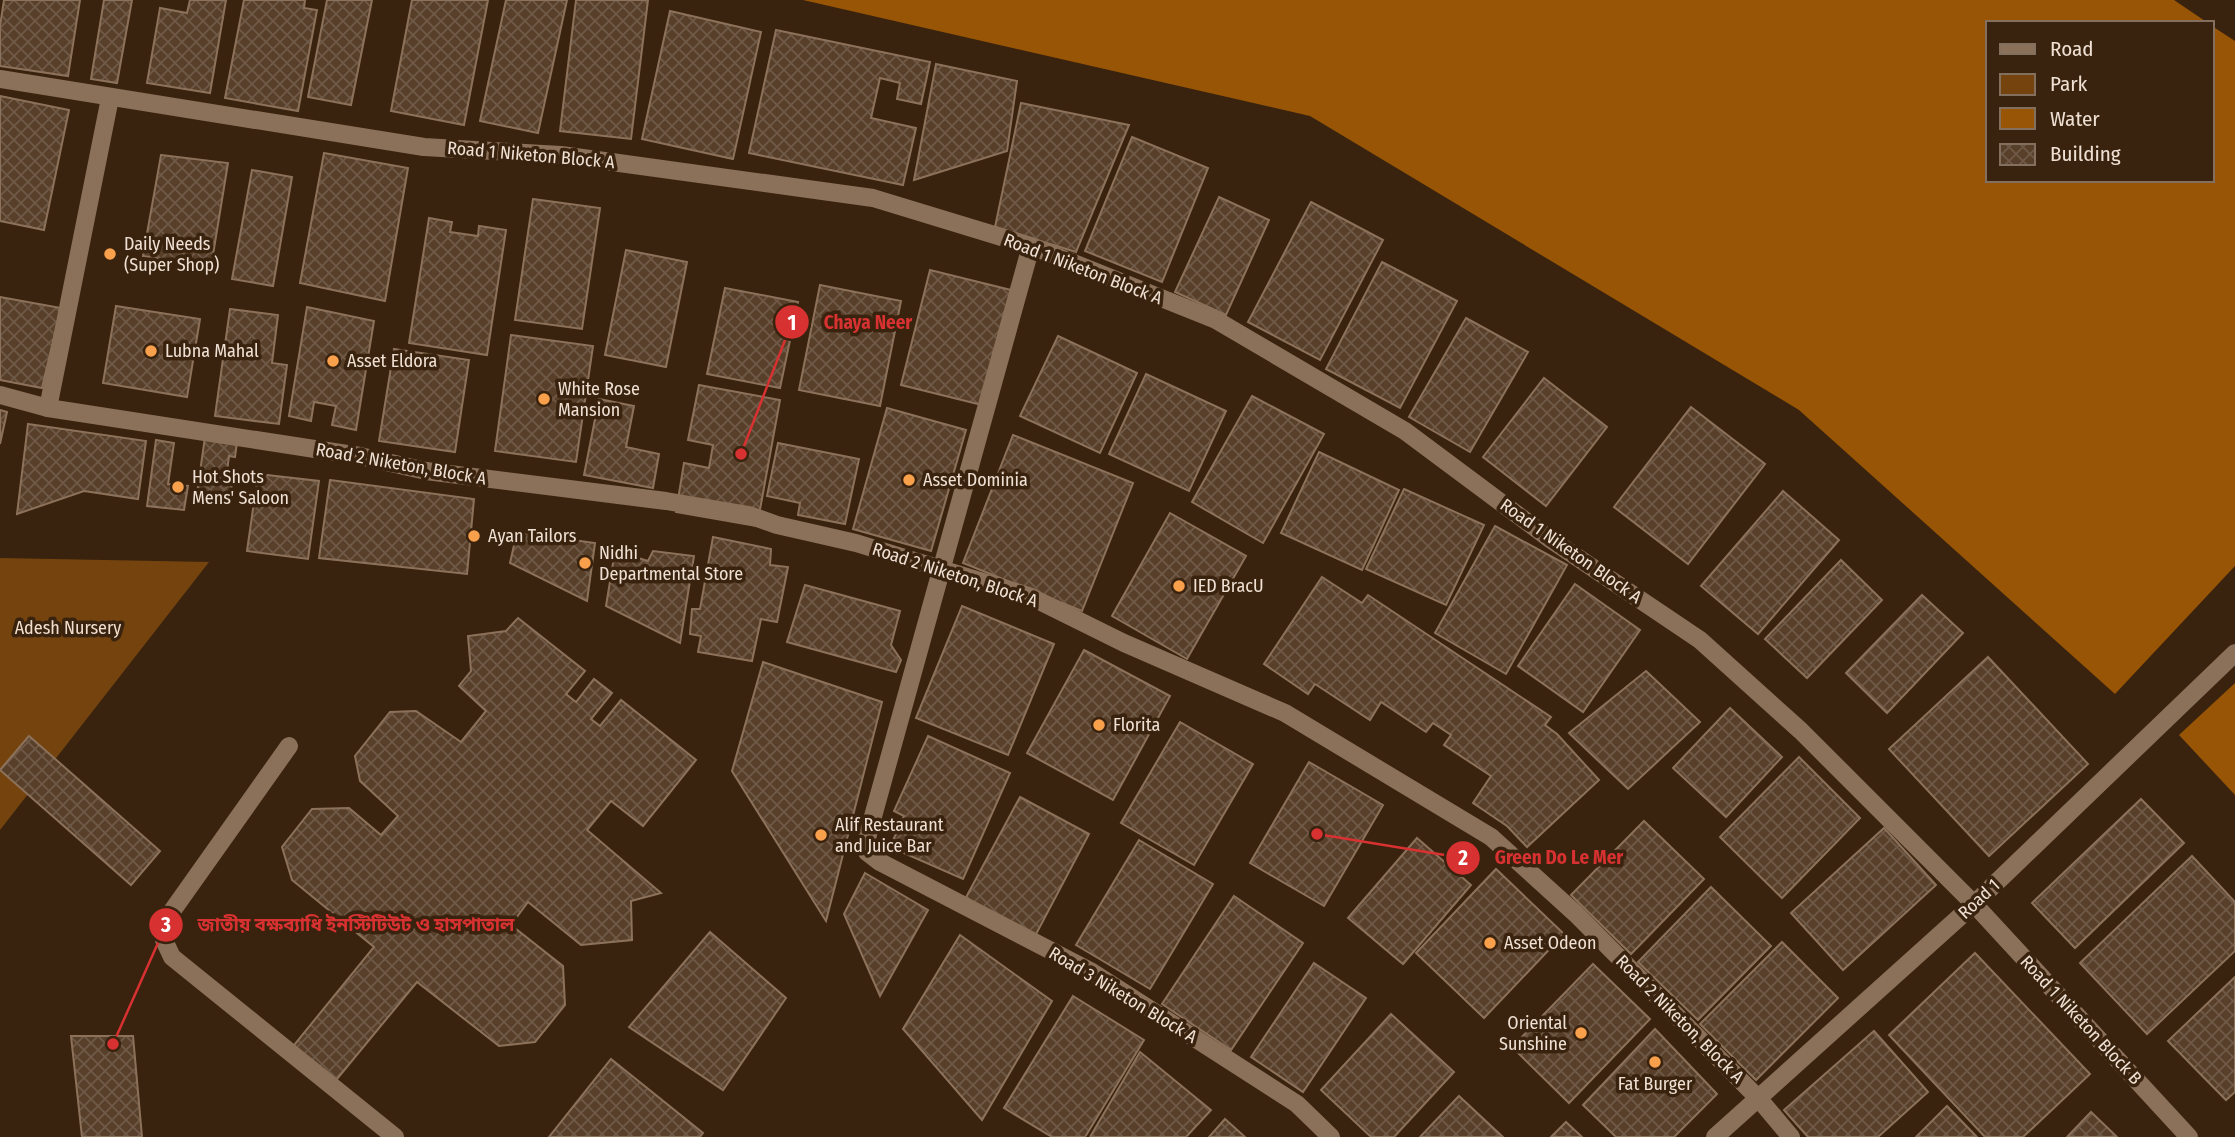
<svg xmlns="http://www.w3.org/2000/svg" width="2235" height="1137" font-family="'Fira Sans Condensed','Noto Sans Bengali',sans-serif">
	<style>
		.green { fill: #75440e }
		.water { fill: #975505 }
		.building { fill: url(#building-cross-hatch); stroke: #8d725b; stroke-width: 2 }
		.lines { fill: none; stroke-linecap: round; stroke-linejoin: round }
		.minor { stroke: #8b705a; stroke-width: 18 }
		.poi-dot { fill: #f9a04c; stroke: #39230e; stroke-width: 2.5 }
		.labels { text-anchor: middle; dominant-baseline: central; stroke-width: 7; stroke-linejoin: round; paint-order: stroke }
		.street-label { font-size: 18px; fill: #efe0d3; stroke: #39230e }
		.poi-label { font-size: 18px; fill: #efe0d3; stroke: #39230e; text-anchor: start }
		.park-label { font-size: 18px; fill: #f1dece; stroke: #39230e }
		.leader { fill: none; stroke: #d73131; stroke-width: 2.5 }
		.callout-dot { fill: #d73131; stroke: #39230e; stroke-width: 2.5 }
		.mark-label { font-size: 21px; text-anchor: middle; font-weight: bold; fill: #fff }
		.callout-label { font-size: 19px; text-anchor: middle; font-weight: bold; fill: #d73131; stroke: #39230e; stroke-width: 7; stroke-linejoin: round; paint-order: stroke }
	</style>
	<defs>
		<pattern id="building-cross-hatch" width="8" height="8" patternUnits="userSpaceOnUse" patternTransform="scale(1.75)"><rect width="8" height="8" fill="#573f2a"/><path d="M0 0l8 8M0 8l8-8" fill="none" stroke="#6f5a48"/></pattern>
	</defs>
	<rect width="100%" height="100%" fill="#39230e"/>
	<path class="green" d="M0,558L209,562L0,830Z"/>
	<g class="water">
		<path d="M803,0H2174L2208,23H1988V180H2212V26L2235,41V566L2115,694L1799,410L1310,116Z"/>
		<path d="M2235,683V795L2179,735Z"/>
	</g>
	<g class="building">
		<path d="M4,0H80L68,76L0,66V26Z"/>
		<path d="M104,0H132L117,83L91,79Z"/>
		<path d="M190,0H226L210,93L147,83L160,8L187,13Z"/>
		<path d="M244,0H305L304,8L317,10L298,111L225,98Z"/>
		<path d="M327,0H372L351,105L308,97Z"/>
		<path d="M412,0H488L464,125L391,111Z"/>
		<path d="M506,0H567L538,133L480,121Z"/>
		<path d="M576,0H648L631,139L560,131Z"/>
		<path d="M670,11L761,32L733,159L642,139Z"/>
		<path d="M776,30L930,62L921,104L897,99L900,83L880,78L871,118L916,128L903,185L749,153Z"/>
		<path d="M936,64L1017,81L1007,151L914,180Z"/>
		<path d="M0,96L69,110L44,230L0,221Z"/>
		<path d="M1021,103L1129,125L1076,252L995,227Z"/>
		<path d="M1132,137L1208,168L1162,282L1085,251Z"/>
		<path d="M324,153L408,168L385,301L300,283Z"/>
		<path d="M161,155L228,163L211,267L143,256Z"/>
		<path d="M252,170L292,177L273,286L232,279Z"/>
		<path d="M1219,197L1269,220L1226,315L1175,292Z"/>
		<path d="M533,199L600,208L582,329L515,320Z"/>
		<path d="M1311,202L1383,240L1320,360L1248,322Z"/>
		<path d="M429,218L452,222L450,232L478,236L479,226L506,230L487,355L409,343Z"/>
		<path d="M626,250L687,262L666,367L605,355Z"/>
		<path d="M1382,262L1457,301L1400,408L1326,369Z"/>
		<path d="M930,270L1011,290L982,405L901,385Z"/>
		<path d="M820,285L901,301L880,406L799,390Z"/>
		<path d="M725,288L798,302L780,388L707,374Z"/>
		<path d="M0,297L61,308L42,388L0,380Z"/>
		<path d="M116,306L200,319L187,397L103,383Z"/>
		<path d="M307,307L374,321L356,430L332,425L336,406L314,402L311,421L289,416Z"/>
		<path d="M230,309L278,315L272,363L287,365L279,424L215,416Z"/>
		<path d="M1466,318L1528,352L1470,452L1409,417Z"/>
		<path d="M511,335L593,346L576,462L495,451Z"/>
		<path d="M1058,336L1137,373L1100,453L1020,416Z"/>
		<path d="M394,349L469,360L455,452L379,441Z"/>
		<path d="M1146,374L1226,411L1189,491L1109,454Z"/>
		<path d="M1544,378L1607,427L1546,506L1483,457Z"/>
		<path d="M699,385L780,400L757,526L676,512L684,463L709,468L713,445L688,440Z"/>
		<path d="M1252,396L1324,434L1263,543L1192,502Z"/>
		<path d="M599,399L634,406L626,447L659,454L653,488L584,475Z"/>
		<path d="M1691,407L1765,464L1688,564L1614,507Z"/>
		<path d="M887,408L966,430L931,551L853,529Z"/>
		<path d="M0,410L7,412L0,444Z"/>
		<path d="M28,424L146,441L138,499L84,491L17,514Z"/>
		<path d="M1013,435L1133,483L1082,611L963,563Z"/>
		<path d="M205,437L237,442L235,457L229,456L226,480L232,481L231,493L196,500Z"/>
		<path d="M156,440L174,443L168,484L188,486L184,510L147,506Z"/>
		<path d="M778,443L859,459L845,524L798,515L800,503L767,496Z"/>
		<path d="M1319,452L1399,490L1362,570L1281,533Z"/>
		<path d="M258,474L319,481L308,559L247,551Z"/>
		<path d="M330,480L474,499L467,574L319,558Z"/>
		<path d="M1404,489L1484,525L1446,605L1366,569Z"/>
		<path d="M1783,491L1839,540L1758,634L1701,586Z"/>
		<path d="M1170,513L1246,556L1187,659L1112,616Z"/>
		<path d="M1495,526L1567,565L1506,674L1435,633Z"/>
		<path d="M517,532L595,543L587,601L510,563Z"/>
		<path d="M713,537L771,549L770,565L788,567L777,622L761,619L752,661L698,652L701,636L690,634L692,609H700Z"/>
		<path d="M615,551L648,561L653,551L694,556L680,643L606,606Z"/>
		<path d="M1841,560L1882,600L1807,678L1765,639Z"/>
		<path d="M1322,577L1362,603L1368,595L1551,717L1545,725L1557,734L1599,780L1527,847L1507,826L1473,803L1491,776L1444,745L1451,735L1433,723L1426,732L1381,702L1370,720L1315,684L1308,694L1264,664Z"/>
		<path d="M1575,584L1640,630L1583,712L1518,666Z"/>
		<path d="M805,585L900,611L891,645L901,660L896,672L787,642Z"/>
		<path d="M1922,595L1963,633L1887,713L1846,673Z"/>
		<path d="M962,606L1054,644L1008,755L916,718Z"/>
		<path d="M518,618L585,671L566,694L576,702L594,679L612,693L591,719L600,726L621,700L696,760L643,826L611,801L587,830L661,893L631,901L632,940L581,945L528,902L511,925L563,966L565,1005L535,1042L499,1046L417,982L332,1085L290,1050L374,947L292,880L282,847L312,809L349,808L381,835L398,816L360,781L355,756L390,712L416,711L461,742L486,711L459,686L471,671L468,636L506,631Z"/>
		<path d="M1084,650L1170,696L1113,800L1027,753Z"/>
		<path d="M1988,657L2088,764L1989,856L1889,749Z"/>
		<path d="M763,662L882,702L826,921L732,771Z"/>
		<path d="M1646,671L1700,722L1628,789L1569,733Z"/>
		<path d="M1730,708L1782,757L1726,817L1673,768Z"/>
		<path d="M1180,722L1253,764L1194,865L1121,823Z"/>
		<path d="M29,736L160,851L131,885L0,770Z"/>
		<path d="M928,736L1010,773L963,879L890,847L904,816L894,811Z"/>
		<path d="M1799,757L1860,818L1782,898L1720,837Z"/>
		<path d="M1309,762L1383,805L1324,906L1250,863Z"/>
		<path d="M1020,797L1089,834L1034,938L964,901Z"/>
		<path d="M2141,799L2184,843L2075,948L2032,903Z"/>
		<path d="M1644,821L1704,879L1631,954L1571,895Z"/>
		<path d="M1884,828L1936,885L1843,970L1791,913Z"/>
		<path d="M1417,838L1471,885L1403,964L1348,918Z"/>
		<path d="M1139,840L1213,884L1150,989L1076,945Z"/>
		<path d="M2192,856L2235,902V951L2147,1034L2080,963Z"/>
		<path d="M1496,869L1564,934L1484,1018L1416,953Z"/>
		<path d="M865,873L928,910L880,996L844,914Z"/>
		<path d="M1711,887L1771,946L1698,1020L1638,962Z"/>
		<path d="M1234,896L1303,943L1231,1050L1162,1004Z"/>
		<path d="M710,932L786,998L723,1090L629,1027Z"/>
		<path d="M960,935L1052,1001L982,1120L903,1029Z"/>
		<path d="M1782,942L1838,998L1756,1080L1700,1024Z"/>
		<path d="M1975,953L2090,1074L2023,1137H1985L1889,1035Z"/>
		<path d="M1314,963L1366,998L1303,1092L1251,1057Z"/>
		<path d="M1593,964L1650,1019L1569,1103L1512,1047Z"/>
		<path d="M2235,977V1092L2226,1100L2168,1041Z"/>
		<path d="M1073,996L1144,1040L1085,1137H1052L1004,1108Z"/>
		<path d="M1391,1014L1454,1072L1394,1137H1371L1321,1090Z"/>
		<path d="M1655,1029L1717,1094L1674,1137H1616L1583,1105Z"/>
		<path d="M1874,1031L1928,1092L1878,1137H1808L1784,1110Z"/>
		<path d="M71,1036H133L142,1137H82Z"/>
		<path d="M1140,1052L1211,1110L1186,1137H1090Z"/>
		<path d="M611,1059L703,1133L700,1137H549Z"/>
		<path d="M1459,1096L1503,1137H1420Z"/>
		<path d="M1947,1106L1977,1137H1916Z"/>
		<path d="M2091,1112L2117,1137H2067Z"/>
		<path d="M1225,1119L1245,1137H1209Z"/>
		<path d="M1566,1122L1582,1137H1551Z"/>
	</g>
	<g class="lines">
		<g class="minor">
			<path d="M0,79L424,147L561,155L873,198L1031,246L1216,320L1405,431L1550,539L1700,640L1801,731L1974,904L2189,1137"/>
			<path d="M1031,246L867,838V852L880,862L1092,972L1297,1104L1331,1137"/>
			<path d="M0,395L48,408L360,456L426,471L666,501L749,515L777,525L856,543L1029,596L1124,643L1285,713L1491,837L1576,914L1759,1099L1791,1137"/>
			<path d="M48,408L110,98"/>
			<path d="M289,746L165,921L164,940L172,957L395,1137"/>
			<path d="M1715,1137L1974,904L2235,653"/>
		</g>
	</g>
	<g class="poi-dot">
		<circle cx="110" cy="254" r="7"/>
		<circle cx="151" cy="351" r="7"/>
		<circle cx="333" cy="361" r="7"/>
		<circle cx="544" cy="399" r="7"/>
		<circle cx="909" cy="480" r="7"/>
		<circle cx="178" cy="487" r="7"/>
		<circle cx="474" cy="536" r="7"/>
		<circle cx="585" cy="563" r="7"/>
		<circle cx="1179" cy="586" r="7"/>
		<circle cx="1099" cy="725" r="7"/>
		<circle cx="821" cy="835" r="7"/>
		<circle cx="1490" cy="943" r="7"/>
		<circle cx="1581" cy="1033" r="7"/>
		<circle cx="1655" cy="1062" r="7"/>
	</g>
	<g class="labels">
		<g class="street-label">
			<text transform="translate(531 155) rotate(5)">Road 1 Niketon Block A</text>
			<text transform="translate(1083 269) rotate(21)">Road 1 Niketon Block A</text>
			<text transform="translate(401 464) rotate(10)">Road 2 Niketon, Block A</text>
			<text transform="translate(1571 551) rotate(35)">Road 1 Niketon Block A</text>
			<text transform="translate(955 575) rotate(18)">Road 2 Niketon, Block A</text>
			<text transform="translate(1979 899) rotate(-43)">Road 1</text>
			<text transform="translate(1123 995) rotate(31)">Road 3 Niketon Block A</text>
			<text transform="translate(1680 1019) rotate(45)">Road 2 Niketon, Block A</text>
			<text transform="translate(2081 1020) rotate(47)">Road 1 Niketon Block B</text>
		</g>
		<g class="poi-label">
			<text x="124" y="244">Daily Needs<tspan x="124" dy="21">(Super Shop)</tspan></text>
			<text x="165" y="351">Lubna Mahal</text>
			<text x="347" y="361">Asset Eldora</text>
			<text x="558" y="389">White Rose<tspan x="558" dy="21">Mansion</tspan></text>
			<text x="192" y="477">Hot Shots<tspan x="192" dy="21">Mens' Saloon</tspan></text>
			<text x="923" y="480">Asset Dominia</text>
			<text x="488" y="536">Ayan Tailors</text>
			<text x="599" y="553">Nidhi<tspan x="599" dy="21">Departmental Store</tspan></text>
			<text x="1193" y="586">IED BracU</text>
			<text x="1113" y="725">Florita</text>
			<text x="835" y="825">Alif Restaurant<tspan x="835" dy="21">and Juice Bar</tspan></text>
			<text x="1504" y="943">Asset Odeon</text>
			<text x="1567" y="1023" text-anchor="end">Oriental<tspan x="1567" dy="21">Sunshine</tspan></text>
			<text x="1655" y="1084" text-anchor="middle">Fat Burger</text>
		</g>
		<g class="park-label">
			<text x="68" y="628">Adesh Nursery</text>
		</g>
	</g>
	<path class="leader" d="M741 454L792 322M1317 834L1463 858M113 1044L166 925"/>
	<g class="callout-dot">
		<circle cx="741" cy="454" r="7"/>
		<circle cx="1317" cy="834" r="7"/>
		<circle cx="113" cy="1044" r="7"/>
		<circle cx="792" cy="322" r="18"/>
		<circle cx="1463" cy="858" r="18"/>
		<circle cx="166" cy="925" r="18"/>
	</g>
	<g class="mark-label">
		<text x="792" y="330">1</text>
		<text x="1463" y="865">2</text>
		<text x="166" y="932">3</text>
	</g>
	<g class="callout-label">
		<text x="868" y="329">Chaya Neer</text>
		<text x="1559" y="864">Green Do Le Mer</text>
		<text x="356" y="931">জাতীয় বক্ষব্যাধি ইনস্টিটিউট ও হাসপাতাল</text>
	</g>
	<rect x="1986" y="21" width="228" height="161" fill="#39230e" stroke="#826f5d" stroke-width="2"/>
	<rect x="2000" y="44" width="35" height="10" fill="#8b705a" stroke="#826f5d" stroke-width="2"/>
	<text x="2050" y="56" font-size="21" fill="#efe0d3">Road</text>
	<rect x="2000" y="74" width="35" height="21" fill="#75440e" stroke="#826f5d" stroke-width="2"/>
	<text x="2050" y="91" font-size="21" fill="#efe0d3">Park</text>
	<rect x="2000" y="108" width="35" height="21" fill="#975505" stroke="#826f5d" stroke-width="2"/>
	<text x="2050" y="126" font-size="21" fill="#efe0d3">Water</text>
	<rect x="2000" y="144" width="35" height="21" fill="url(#building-cross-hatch)" stroke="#826f5d" stroke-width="2"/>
	<text x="2050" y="161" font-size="21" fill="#efe0d3">Building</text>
</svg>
